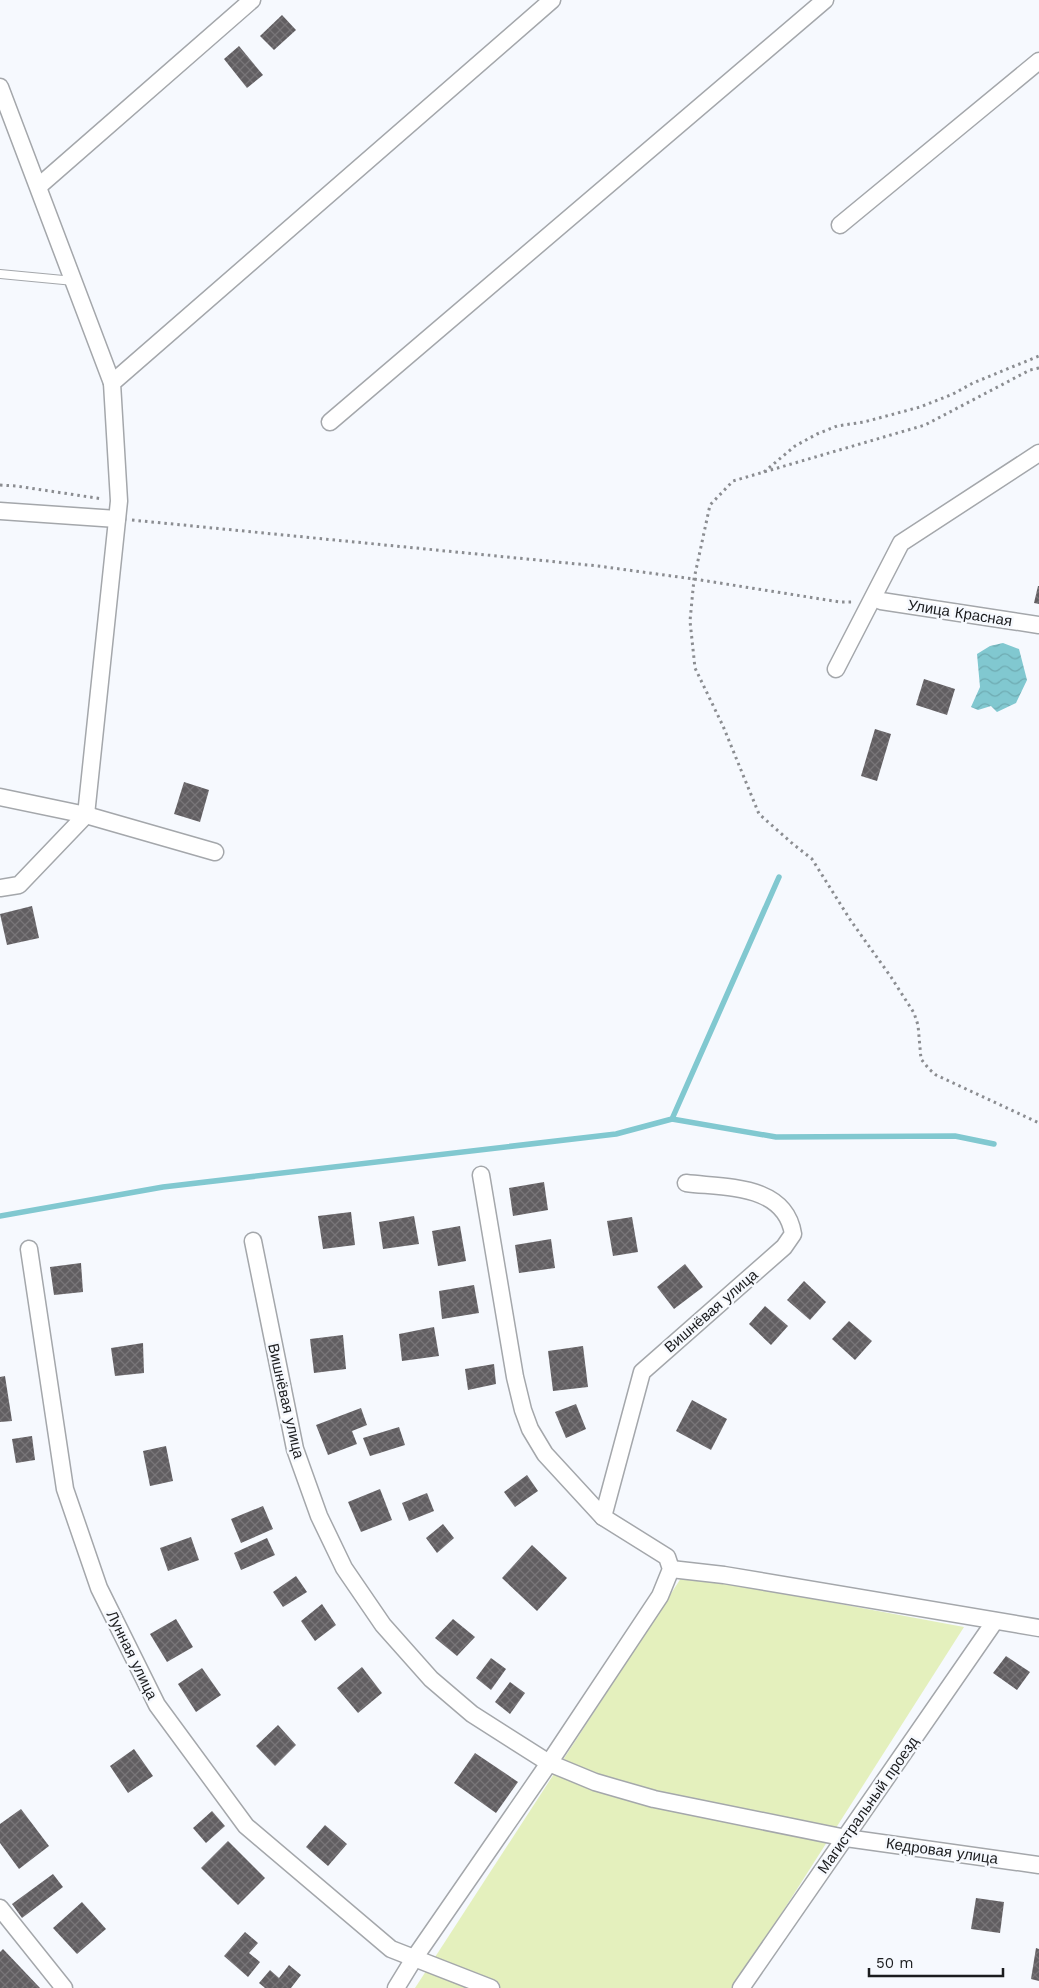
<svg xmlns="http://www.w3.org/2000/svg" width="1039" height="1988" font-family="'Work Sans',sans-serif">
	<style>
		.green { fill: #e4f0bd }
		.water { fill: url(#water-waves) }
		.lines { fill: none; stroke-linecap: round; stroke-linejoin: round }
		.stream { stroke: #81c8d0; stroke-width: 5.5 }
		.building { fill: url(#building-cross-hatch) }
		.lane-casing { stroke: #a4a7ab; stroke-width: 10 }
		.street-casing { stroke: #a4a7ab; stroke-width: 19 }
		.path { stroke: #8b8d91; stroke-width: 3; stroke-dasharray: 2.5 4; stroke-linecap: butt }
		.lane { stroke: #fff; stroke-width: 8 }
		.street { stroke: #fff; stroke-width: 16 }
		.labels { text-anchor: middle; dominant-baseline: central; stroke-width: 5; stroke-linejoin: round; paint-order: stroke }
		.street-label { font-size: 15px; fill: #1b1c1e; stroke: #f6f9fe }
	</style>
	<defs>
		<pattern id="water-waves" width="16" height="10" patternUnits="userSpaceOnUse" patternTransform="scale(1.25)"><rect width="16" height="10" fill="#81c8d0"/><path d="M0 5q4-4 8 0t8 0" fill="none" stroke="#6fabb2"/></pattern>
		<pattern id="building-cross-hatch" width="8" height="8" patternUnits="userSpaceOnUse" patternTransform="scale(1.25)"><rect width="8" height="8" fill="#615e61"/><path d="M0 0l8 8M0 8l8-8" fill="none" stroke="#787578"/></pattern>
	</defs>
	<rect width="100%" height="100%" fill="#f6f9fe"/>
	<path class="green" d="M683,1575L964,1627L734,1988H415Z"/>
	<path class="water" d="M1003,643L1019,649L1027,680L1016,703L997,712L991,706L978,710L971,707L980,687L977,654L990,646Z"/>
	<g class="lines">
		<g class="stream">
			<path d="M672,1119L776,1137L955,1136L994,1144"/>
			<path d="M0,1216L163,1187L616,1134L672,1119L779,877"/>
		</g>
	</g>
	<g class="building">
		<path d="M282,15L296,30L274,50L260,36Z"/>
		<path d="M239,46L263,75L247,88L224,59Z"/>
		<path d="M1038,586H1039V604L1034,603Z"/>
		<path d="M924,679L955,689L947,715L916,705Z"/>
		<path d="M875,729L891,734L877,781L861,776Z"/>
		<path d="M184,782L209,790L200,822L174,814Z"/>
		<path d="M32,906L39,938L7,945L0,914Z"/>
		<path d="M544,1182L548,1210L513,1216L509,1188Z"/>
		<path d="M351,1212L355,1245L323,1249L318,1216Z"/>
		<path d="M414,1216L419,1244L383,1249L379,1222Z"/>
		<path d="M632,1217L638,1252L613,1256L607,1221Z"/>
		<path d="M460,1226L466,1261L438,1266L432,1231Z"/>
		<path d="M551,1239L555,1268L519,1273L515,1245Z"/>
		<path d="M81,1263L83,1292L54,1295L50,1267Z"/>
		<path d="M685,1264L703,1287L674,1309L657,1287Z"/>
		<path d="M804,1281L826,1302L810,1320L787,1300Z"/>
		<path d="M474,1285L479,1313L442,1319L439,1291Z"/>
		<path d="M765,1306L788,1326L771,1345L749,1324Z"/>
		<path d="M849,1321L872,1341L855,1360L832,1339Z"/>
		<path d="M434,1327L439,1356L402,1361L399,1334Z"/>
		<path d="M343,1335L346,1369L314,1373L310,1339Z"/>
		<path d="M143,1343L144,1373L115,1376L111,1348Z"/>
		<path d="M583,1346L588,1387L553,1391L548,1351Z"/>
		<path d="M494,1364L496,1384L468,1390L465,1369Z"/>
		<path d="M5,1376L12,1421L0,1422V1377Z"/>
		<path d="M692,1400L727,1419L711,1450L676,1431Z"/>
		<path d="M576,1404L586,1429L566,1438L555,1412Z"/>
		<path d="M361,1408L367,1425L352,1431L357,1444L328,1455L316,1425Z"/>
		<path d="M399,1427L405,1445L370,1456L363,1438Z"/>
		<path d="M32,1436L35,1460L16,1463L12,1439Z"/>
		<path d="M166,1446L173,1481L150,1486L143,1451Z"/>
		<path d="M527,1475L538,1491L515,1507L504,1492Z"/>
		<path d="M380,1489L392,1520L361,1532L348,1502Z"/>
		<path d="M427,1493L434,1511L409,1521L402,1503Z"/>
		<path d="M263,1506L273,1529L241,1543L231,1519Z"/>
		<path d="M443,1524L454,1538L437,1553L426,1538Z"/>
		<path d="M191,1537L199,1560L168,1571L160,1548Z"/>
		<path d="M267,1538L275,1555L241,1570L234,1553Z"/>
		<path d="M532,1545L567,1578L537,1611L502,1578Z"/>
		<path d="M296,1576L307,1592L283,1607L273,1592Z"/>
		<path d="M322,1604L336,1625L315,1641L301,1621Z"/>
		<path d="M176,1619L193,1647L167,1662L150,1634Z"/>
		<path d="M453,1619L475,1637L457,1656L435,1638Z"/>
		<path d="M1006,1656L1030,1672L1017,1690L993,1673Z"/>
		<path d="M491,1658L506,1669L491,1690L476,1678Z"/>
		<path d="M362,1667L382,1693L358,1713L337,1688Z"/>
		<path d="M202,1668L221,1695L196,1712L178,1684Z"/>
		<path d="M510,1682L525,1693L510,1714L495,1702Z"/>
		<path d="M278,1725L296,1745L275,1766L256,1746Z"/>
		<path d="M134,1749L153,1776L128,1793L110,1766Z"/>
		<path d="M475,1753L518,1782L496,1813L454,1783Z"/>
		<path d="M21,1809L49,1846L19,1869L0,1843V1824Z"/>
		<path d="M212,1811L225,1826L206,1843L193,1828Z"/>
		<path d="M325,1825L347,1844L328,1866L306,1847Z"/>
		<path d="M228,1841L265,1878L238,1905L201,1868Z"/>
		<path d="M53,1874L63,1887L22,1918L12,1904Z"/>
		<path d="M976,1898L1004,1902L1000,1933L971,1929Z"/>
		<path d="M82,1902L106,1929L77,1954L53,1928Z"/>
		<path d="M245,1932L258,1943L249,1953L260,1962L248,1977L224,1956Z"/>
		<path d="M1036,1948L1039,1949V1981L1031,1979Z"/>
		<path d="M3,1949L40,1988H0V1952Z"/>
		<path d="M289,1965L301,1975L291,1988H265L259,1983L270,1970L279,1978Z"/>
	</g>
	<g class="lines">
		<g class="lane-casing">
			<path id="lane" d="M0,274L74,281"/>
		</g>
		<g class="street-casing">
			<g id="street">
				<path d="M0,87L112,383"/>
				<path d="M39,186L252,0"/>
				<path d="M840,225L1039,61"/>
				<path d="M330,422L825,0"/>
				<path d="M0,511L117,519"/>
				<path d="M881,601L1039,625"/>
				<path d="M836,669L901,543L1039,453"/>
				<path d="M0,797L86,815L215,852"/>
				<path d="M0,888L19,885L86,815L119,501L112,383L552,0"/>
				<path d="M253,1241L295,1449L319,1516L344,1568L383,1625L431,1679L472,1714L549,1763L595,1782L654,1799L846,1838L1039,1865"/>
				<path d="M29,1249L65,1489L99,1588L157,1705L246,1826L391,1949L491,1988"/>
				<path d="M603,1517L642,1372L784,1247L793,1234C785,1184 726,1188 686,1183"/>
				<path d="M671,1569L724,1575L1039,1628"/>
				<path d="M0,1908L64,1988"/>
				<path d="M396,1988L415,1957L549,1763L660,1596L671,1569L667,1557L603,1517L545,1454L530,1429L523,1410L515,1377L481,1175"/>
				<path d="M741,1988L995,1621"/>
			</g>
		</g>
		<g class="path">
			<path d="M1039,368L1030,370L925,425L733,481L710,505L694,579L690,621L695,668L723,726L759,814L793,844L812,859L851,921L891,977L914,1013L918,1025L921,1059L929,1069L936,1075L1039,1123"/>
			<path d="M764,472L795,446L817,434L837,426L864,422L920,407L953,394L973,383L1039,356"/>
			<path d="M0,485L16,486L103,499"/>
			<path d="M132,520L598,566L694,579L840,602H854"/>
		</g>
		<use href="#lane" class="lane"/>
		<use href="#street" class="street"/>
	</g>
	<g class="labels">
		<g class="street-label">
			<text transform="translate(960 613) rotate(9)">Улица Красная</text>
			<text transform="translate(711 1311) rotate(-41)">Вишнёвая улица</text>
			<text transform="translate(286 1401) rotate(77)">Вишнёвая улица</text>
			<text transform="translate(132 1655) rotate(64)">Лунная улица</text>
			<text transform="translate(868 1805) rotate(-55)">Магистральный проезд</text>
			<text transform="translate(942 1851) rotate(8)">Кедровая улица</text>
		</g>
	</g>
	<path d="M869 1968v8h134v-8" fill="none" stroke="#1b1c1e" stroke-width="2.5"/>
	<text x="876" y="1968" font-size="15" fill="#1b1c1e" stroke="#f6f9fe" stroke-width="4" paint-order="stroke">50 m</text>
</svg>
